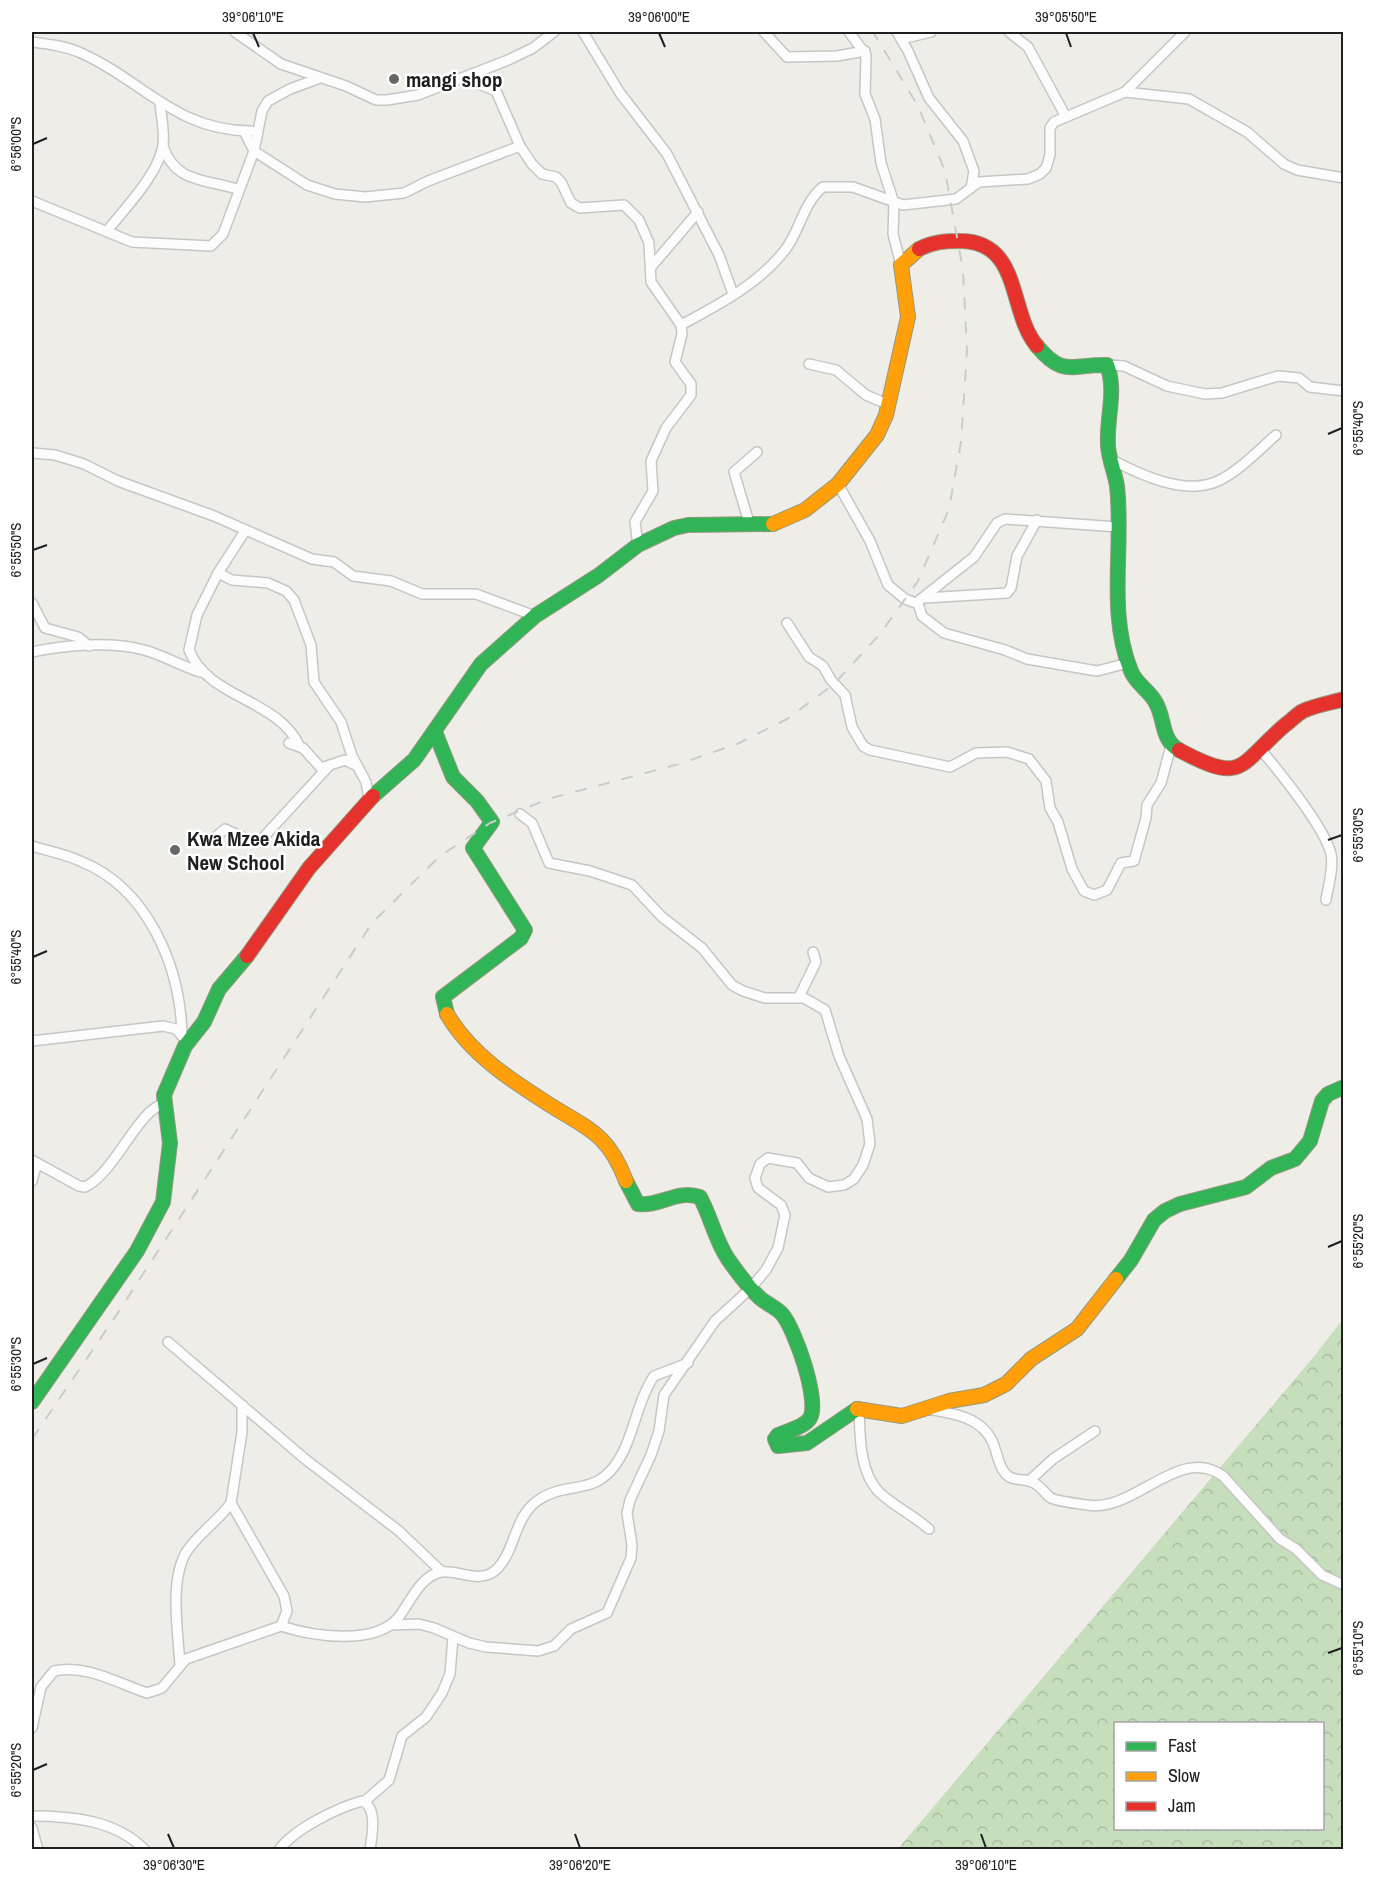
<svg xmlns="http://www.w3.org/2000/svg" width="1375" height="1881" font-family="'Archivo Narrow',sans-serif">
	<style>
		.forest { fill: url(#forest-crowns); fill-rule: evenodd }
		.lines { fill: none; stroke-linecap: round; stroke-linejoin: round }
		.street-casing { stroke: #c6c6c4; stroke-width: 12 }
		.fast-casing { stroke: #95997f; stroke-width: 16 }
		.slow-casing { stroke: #95997f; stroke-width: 16 }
		.jam-casing { stroke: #95997f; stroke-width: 16 }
		.street { stroke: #fcfcfc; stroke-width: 9 }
		.fast { stroke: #30b455; stroke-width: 14 }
		.slow { stroke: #ff9f0a; stroke-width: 14 }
		.jam { stroke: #e5322d; stroke-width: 14 }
		.rail { stroke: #cbcbca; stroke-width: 2; stroke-dasharray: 12 12; stroke-linecap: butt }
		.ticks { fill: none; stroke: #1f1f1f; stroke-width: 2 }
		.poi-dot { fill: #676765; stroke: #fff; stroke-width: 2 }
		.labels { text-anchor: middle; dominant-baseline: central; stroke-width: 5; stroke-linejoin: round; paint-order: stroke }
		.poi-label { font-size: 21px; font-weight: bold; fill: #1f1f1f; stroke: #fff; text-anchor: start }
		.neatline { fill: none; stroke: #1f1f1f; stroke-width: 2 }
		.ticks-label { font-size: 15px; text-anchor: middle; fill: #1f1f1f }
	</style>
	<defs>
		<pattern id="forest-crowns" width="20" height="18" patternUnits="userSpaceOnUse" patternTransform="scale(1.5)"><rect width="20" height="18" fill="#c6debc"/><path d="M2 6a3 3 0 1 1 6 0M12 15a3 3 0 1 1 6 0" fill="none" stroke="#aabea1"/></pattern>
	</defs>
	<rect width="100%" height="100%" fill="#eeede8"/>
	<path class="forest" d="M1343,1319V1849L897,1850L1316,1354ZM1116,1724H1322V1828H1116Z"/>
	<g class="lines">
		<g class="street-casing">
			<g id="street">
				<path d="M235,32L281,64L346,86L376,100H387L418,95L508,60L533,48L554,32"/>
				<path d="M583,32L620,93L667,154L719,255L733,294"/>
				<path d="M764,32L787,57L837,56L865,51"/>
				<path d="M849,32L866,55L865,94L875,119L881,163L894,203L893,234L901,265"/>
				<path d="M897,32L908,51L929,98L963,141L974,171L971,188"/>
				<path d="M1009,32L1028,47L1066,117"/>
				<path d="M901,39L931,32"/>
				<path d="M32,42C48,44 65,46 81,53C142,80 176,131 251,131"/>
				<path d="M465,78L496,91L520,146L532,164L542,174L556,177L561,182L571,203L580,208L624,205L639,220L649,243L651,282L681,325L682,334L675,362L691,384V395L666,428L651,461L653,491L635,522L638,545"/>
				<path d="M1125,92L1185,32"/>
				<path d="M244,131L254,151L307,185L335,194L365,197L404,193L428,181L520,146"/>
				<path d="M163,146C175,183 205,179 237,189"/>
				<path d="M32,201L132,242L211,246L223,234L254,151L262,111L268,101L290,89L320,78"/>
				<path d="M107,231C124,209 159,174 163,145C165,132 161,116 160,103"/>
				<path d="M651,267L698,212"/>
				<path d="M681,325C718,305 759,284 785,250C800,231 803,203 823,187H853L903,205L956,199L979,182L1028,179L1040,174L1046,168L1050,155V128L1054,122L1125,92L1189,99L1247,132L1284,164L1297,170L1344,178"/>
				<path d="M809,364L836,370L866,395L887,404"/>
				<path d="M1107,365L1124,366L1167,386L1205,394L1222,393L1278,376L1299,378L1310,387L1344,391"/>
				<path d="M32,453L55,455L84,464L118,481L214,516L312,559L334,562L353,576L391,581L422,594H476L535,616"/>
				<path d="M1112,460C1141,475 1185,496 1218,481C1239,471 1258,451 1276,435"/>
				<path d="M838,484L870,541L888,585L905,599L916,603L974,557L997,523L1005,519L1118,527"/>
				<path d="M750,526L734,472L757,452"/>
				<path d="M245,531L218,573L197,615L189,650C208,699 278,698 300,747"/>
				<path d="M218,573L232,580L268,583L286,591L294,600L311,645L314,682L341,722L352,756L366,782L369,799"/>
				<path d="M925,598L1007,593L1011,588L1017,556L1037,520"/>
				<path d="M32,603L45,628L78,637L89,646"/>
				<path d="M918,603L922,616L944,633L1005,650L1027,659L1097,671L1128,663"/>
				<path d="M787,623L809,657L823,666L831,680L845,695L852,727L863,746L870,750L950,767L976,753L1007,752L1029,759L1046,781L1050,808L1058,822L1072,869L1084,891L1094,895L1107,890L1121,863L1134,861L1146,818L1147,805L1161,783L1171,746"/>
				<path d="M32,652C65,645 110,641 144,650C163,655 181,666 200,672"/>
				<path d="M289,743L303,748L321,768L345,760L357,766"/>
				<path d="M1261,750C1279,771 1325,828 1331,854C1334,868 1328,886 1326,900"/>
				<path d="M212,840L225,829L253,842L260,841L329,766"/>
				<path d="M32,846C48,851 65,854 80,861C148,888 180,966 182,1034"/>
				<path d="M799,997L816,962L813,952"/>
				<path d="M32,1041L163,1026L176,1029L183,1037"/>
				<path d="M37,1163L79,1186L85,1187C115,1173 138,1109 164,1104"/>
				<path d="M32,1181L37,1163L32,1160"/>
				<path d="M168,1342L305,1459L399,1531L442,1572"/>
				<path d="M859,1408C860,1435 859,1473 880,1493C894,1506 914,1516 929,1529"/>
				<path d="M927,1409C953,1413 982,1417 993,1443C997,1452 998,1465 1005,1473C1013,1483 1025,1477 1034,1483C1041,1486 1045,1494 1051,1498C1056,1501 1080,1504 1087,1505C1135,1513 1179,1444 1223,1476L1280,1539L1296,1549L1322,1575L1344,1585"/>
				<path d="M1029,1481L1053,1459L1095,1431"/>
				<path d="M391,1625L419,1624L434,1628L469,1643L486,1647L538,1651L554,1646L571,1629L607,1613L631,1558L632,1545L627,1513L630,1500L651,1455L659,1431L664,1395L715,1321L751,1288L766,1270L778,1248L785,1215L781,1205L758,1188L755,1178L760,1164L768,1158L797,1163L809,1178L828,1187L844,1185L854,1179L863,1165L870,1144L867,1119L839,1056L825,1010L804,998H765L743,991L732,985L702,948L662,917L632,885L590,871L549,863L532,823L520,814"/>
				<path d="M281,1626C312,1636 374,1646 398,1618C410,1603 420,1576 441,1572C458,1569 481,1586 498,1568C516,1548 514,1518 537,1501C566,1480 593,1497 616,1464C634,1438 636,1403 654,1376L688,1363"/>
				<path d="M180,1665C178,1632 169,1579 187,1551C199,1533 218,1521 231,1503"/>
				<path d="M32,1728L41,1687L54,1671C87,1664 117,1683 147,1693L162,1688L186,1659L281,1626L287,1611L284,1596L231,1503L242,1432V1405"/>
				<path d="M365,1801L389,1780L402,1736L426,1717L442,1693L450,1674L453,1637"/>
				<path d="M32,1816C71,1816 116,1820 145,1850"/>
				<path d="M32,1828L38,1850"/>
				<path d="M279,1850C294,1829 337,1808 362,1801C378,1807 372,1836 370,1850"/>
			</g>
		</g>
		<g class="fast-casing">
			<g id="fast">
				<path d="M1037,346C1063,378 1073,364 1107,365C1117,392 1106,418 1108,446C1109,460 1115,473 1117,486C1124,547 1107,613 1131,671C1136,684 1150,691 1156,703C1165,719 1161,740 1179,750"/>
				<path d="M435,732L453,777L477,801L492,822L473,848L525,930L521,938L443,997L447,1014"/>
				<path d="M373,796L414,760L481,664L535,616L599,575L638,545L674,528L688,525L773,524"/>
				<path d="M626,1181L638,1204C660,1207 677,1189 700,1197C711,1217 715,1240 728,1259C737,1272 749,1288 760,1298C767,1304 777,1308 782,1314C795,1329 820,1401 810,1418C805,1427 787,1431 778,1435L775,1439L778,1446L807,1443L857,1409"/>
				<path d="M1116,1279L1131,1260L1154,1220L1165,1211L1180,1204L1246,1187L1271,1168L1295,1159L1310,1141L1322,1101L1328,1094L1344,1087"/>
				<path d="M32,1402L137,1251L163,1202L170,1143L164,1095L185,1046L204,1022L219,989L247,956"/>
			</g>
		</g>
		<g class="slow-casing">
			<g id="slow">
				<path d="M773,524L805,510L838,484L877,435L886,415L908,317L901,265L919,249"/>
				<path d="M447,1014C470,1054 512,1081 550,1105C590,1130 608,1134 626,1181"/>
				<path d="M857,1409L902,1416L949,1401L984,1395L1006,1384L1031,1359L1077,1329L1116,1279"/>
			</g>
		</g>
		<g class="jam-casing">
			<g id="jam">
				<path d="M919,249C932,242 945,241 960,241C1022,241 1008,312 1037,346"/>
				<path d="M1179,750C1244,785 1238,766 1285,725C1291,721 1297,714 1303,711C1316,705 1331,703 1344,699"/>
				<path d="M247,956L309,868L373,796"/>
			</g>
		</g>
		<use href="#street" class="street"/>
		<use href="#fast" class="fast"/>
		<use href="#slow" class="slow"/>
		<use href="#jam" class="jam"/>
		<path class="rail" d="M32,1439L117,1314L372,923L440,856L490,823L548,799L679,764L737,744L787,719L834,684L880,634L918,581L949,509L961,442L967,351L963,270L945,171L918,106L873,32"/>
	</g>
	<path class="ticks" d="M253,33L259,47M659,33L665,47M1066,33L1071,47M33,144L47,138M1328,434L1342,428M33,550L47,545M1328,840L1342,835M33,957L47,951M1328,1247L1342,1241M33,1364L47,1358M1328,1653L1342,1648M33,1770L47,1764M168,1834L174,1848M575,1834L580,1848M981,1834L986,1848"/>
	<g class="poi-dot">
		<circle cx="394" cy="79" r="6"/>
		<circle cx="175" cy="850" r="6"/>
	</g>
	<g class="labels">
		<g class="poi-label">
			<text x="406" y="79">mangi shop</text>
			<text x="187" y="838">Kwa Mzee Akida<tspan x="187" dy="24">New School</tspan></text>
		</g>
	</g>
	<rect width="1375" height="1881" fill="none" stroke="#ffffff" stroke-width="66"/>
	<rect x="1114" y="1722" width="210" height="108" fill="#ffffff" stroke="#a5a5a5" stroke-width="1.5"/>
	<rect x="1126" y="1742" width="30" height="9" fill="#30b455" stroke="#a5a5a5" stroke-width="1.5"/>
	<text x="1168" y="1752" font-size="18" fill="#1f1f1f">Fast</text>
	<rect x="1126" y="1772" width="30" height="9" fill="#ff9f0a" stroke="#a5a5a5" stroke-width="1.5"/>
	<text x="1168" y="1782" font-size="18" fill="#1f1f1f">Slow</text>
	<rect x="1126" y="1802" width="30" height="9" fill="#e5322d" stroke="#a5a5a5" stroke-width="1.5"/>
	<text x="1168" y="1812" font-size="18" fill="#1f1f1f">Jam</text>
	<rect x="33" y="33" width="1309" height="1815" class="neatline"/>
	<g class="ticks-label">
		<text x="253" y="22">39°06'10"E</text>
		<text x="659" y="22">39°06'00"E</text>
		<text x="1066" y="22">39°05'50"E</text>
		<text transform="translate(16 144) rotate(-90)" y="5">6°56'00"S</text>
		<text transform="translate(1358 428) rotate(-90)" y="5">6°55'40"S</text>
		<text transform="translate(16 550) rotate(-90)" y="5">6°55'50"S</text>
		<text transform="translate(1358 835) rotate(-90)" y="5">6°55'30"S</text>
		<text transform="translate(16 957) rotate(-90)" y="5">6°55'40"S</text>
		<text transform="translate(1358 1241) rotate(-90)" y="5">6°55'20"S</text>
		<text transform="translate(16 1364) rotate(-90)" y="5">6°55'30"S</text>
		<text transform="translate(1358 1648) rotate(-90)" y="5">6°55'10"S</text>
		<text transform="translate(16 1770) rotate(-90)" y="5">6°55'20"S</text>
		<text x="174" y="1870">39°06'30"E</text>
		<text x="580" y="1870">39°06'20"E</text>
		<text x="986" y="1870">39°06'10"E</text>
	</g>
</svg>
